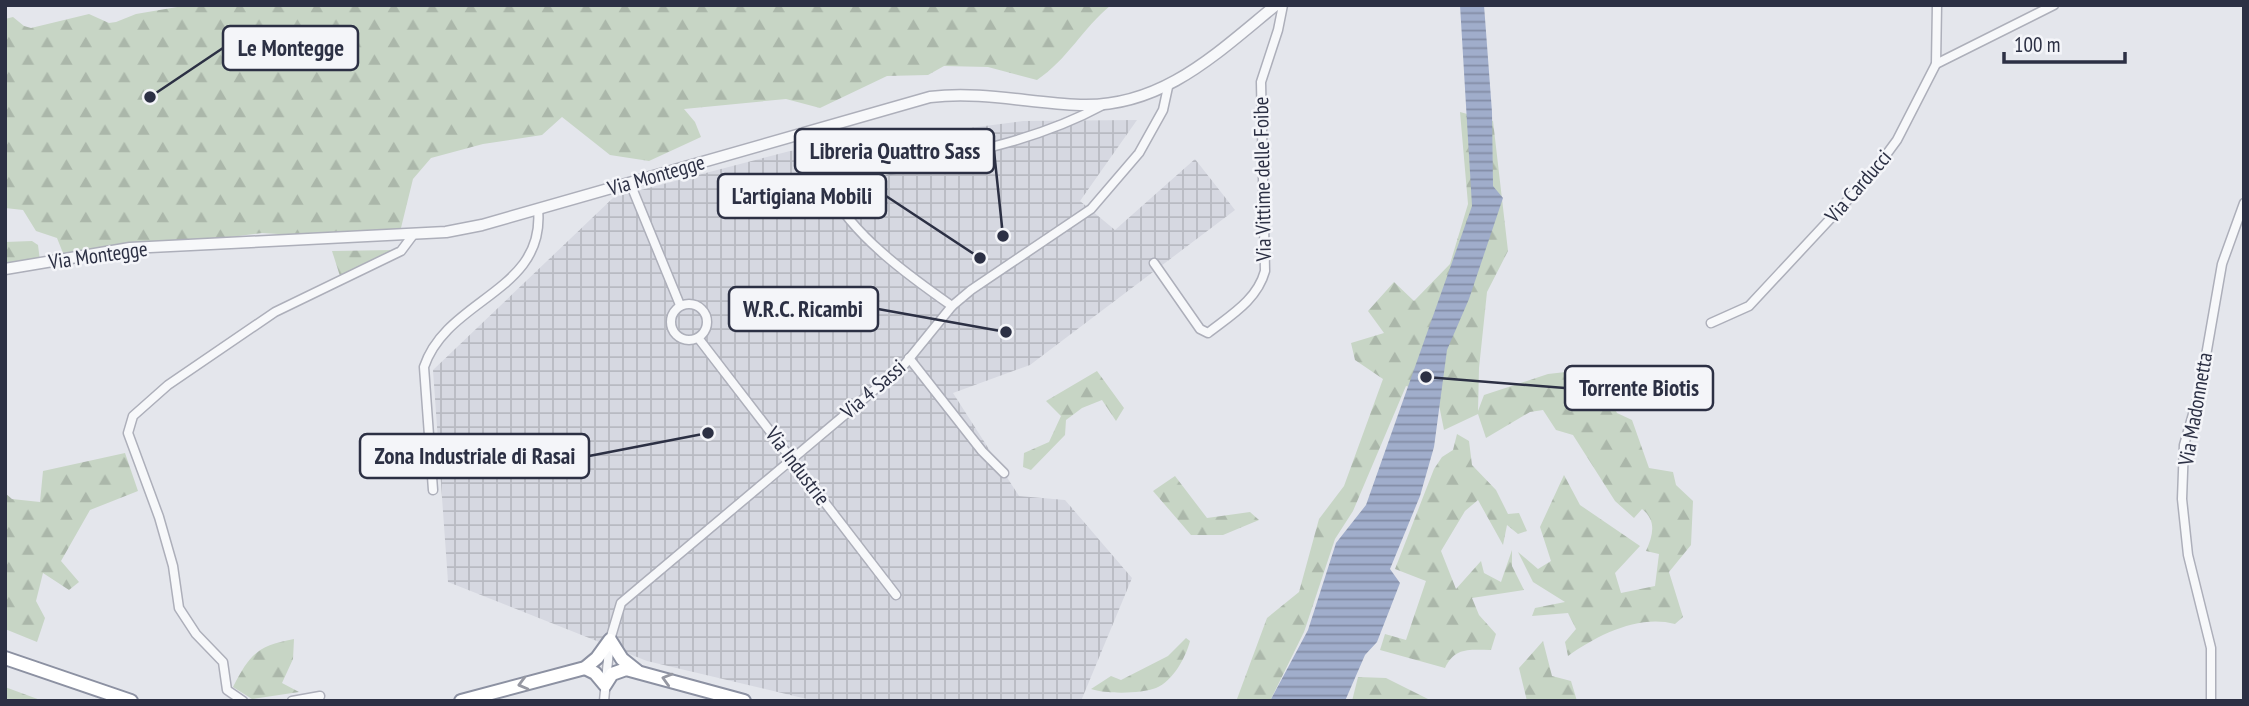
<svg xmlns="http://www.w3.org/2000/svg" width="2249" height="706" font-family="'PT Sans Narrow',sans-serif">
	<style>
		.industrial { fill: url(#industrial-grid) }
		.forest { fill: url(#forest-firs) }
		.water { fill: url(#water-rules) }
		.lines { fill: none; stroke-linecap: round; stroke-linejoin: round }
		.minor-casing { stroke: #adafba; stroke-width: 11 }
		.tertiary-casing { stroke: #adafba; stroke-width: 13 }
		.trunk-casing { stroke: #8c91a2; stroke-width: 16 }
		.minor { stroke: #f7f8fa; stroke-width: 8 }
		.tertiary { stroke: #f7f8fa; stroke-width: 10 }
		.trunk { stroke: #fff; stroke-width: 12 }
		.oneway { stroke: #9698a2 }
		.labels { text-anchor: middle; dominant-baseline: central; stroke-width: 5; stroke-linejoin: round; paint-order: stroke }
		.street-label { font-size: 21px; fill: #2c3044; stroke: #f4f5f9 }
		.leader { fill: none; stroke: #2c3044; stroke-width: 2.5 }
		.callout-dot { fill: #2c3044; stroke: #f4f5f9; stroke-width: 2.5 }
		.callout { fill: #f4f5f9; stroke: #2c3044; stroke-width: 2.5 }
		.callout-label { font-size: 23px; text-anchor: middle; font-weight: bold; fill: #2c3044 }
	</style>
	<defs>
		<pattern id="industrial-grid" width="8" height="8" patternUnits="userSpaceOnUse" patternTransform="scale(1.75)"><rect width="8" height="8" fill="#d6d8e1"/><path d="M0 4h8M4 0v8" fill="none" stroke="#b8bac2"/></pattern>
		<pattern id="forest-firs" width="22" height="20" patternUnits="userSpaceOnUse" patternTransform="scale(1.75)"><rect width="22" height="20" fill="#c7d5c5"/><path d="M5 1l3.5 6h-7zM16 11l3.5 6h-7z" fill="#abb7aa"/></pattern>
		<pattern id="water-rules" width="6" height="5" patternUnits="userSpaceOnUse" patternTransform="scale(1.75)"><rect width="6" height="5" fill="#a0adcb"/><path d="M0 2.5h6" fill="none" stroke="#838da6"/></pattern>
	</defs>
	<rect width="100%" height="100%" fill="#e4e6ec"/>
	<path class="industrial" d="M1137,120L1080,201L1115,230L1195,159L1235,210L1030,365L953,393L1019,496L1065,500L1132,578L1081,701L811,700L647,661L448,582L433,370L614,197L790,151L1023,121Z"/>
	<g class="forest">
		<path d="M189,5H1111C1083,28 1067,60 1037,80L988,67L944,66L928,75L887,76L820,108L786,99L684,109L695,122L701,137L649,161L610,155L562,117L542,135L483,144L431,158L413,179L399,236L341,238L262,233L65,258L57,238L36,231L23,210L5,208V19L13,17L24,26L31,28L89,14L109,23L116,22L136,14Z"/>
		<path d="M1460,112L1493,121L1508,251L1487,292L1479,368L1478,411L1484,395L1548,374L1610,367L1601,383L1617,413L1632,420L1649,468L1673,472L1676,485L1693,501L1691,545L1669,572L1683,617L1675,624C1639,614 1597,635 1568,656L1565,642L1576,629L1568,613L1532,616L1535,608L1565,602L1533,582L1518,552L1538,569L1551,561L1540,527L1564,475L1580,505L1640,546L1615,573L1621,593L1655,586L1659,554L1646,551C1653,535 1657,521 1642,509L1634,518L1615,501L1573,435L1556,430L1543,410L1530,412L1486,438L1478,414L1444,430L1437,395L1406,386L1353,511L1335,539L1304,632L1270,701H1240L1237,699L1267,618L1299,592L1319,519L1344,486L1383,379L1355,360L1351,343L1384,333L1368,311L1394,282L1414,301L1450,264L1468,204Z"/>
		<path d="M32,241L38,245L40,261L5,266V242Z"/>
		<path d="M394,250L340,276L332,251Z"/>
		<path d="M1097,371L1124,408L1116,421L1102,400L1082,408L1066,420L1065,435L1031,470L1023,467L1024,453L1049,442L1061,416L1046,401Z"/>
		<path d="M1457,434L1469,441L1472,465L1496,490L1508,514L1519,513L1527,531L1518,534L1507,525L1503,545L1478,500L1465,511L1441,551L1456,589L1481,561L1484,573L1501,582L1512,550V566L1524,590L1472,598L1479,615L1496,634L1491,650C1469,650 1455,647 1445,668L1380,650L1385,634L1406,640L1426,581L1395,569L1434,469L1442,457L1453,450Z"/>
		<path d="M125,453L138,491L90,510L61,561L79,582L69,590L43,573L36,601L45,618L37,642L5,629V493L12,499L40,502L43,471Z"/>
		<path d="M1175,476L1207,518L1250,512L1259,520L1223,535H1191L1153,491Z"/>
		<path d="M1186,638L1190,641C1186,657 1173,681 1156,688C1141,694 1105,694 1091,689L1111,676L1121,680L1168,656Z"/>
		<path d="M294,639L293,659L282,683L299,692L252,699L233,687C250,654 257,646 294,639Z"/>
		<path d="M1543,641L1552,676L1571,681L1577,701H1527L1519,668Z"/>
		<path d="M1358,677L1386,678L1432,701H1352Z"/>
		<path d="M5,687L43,701H5Z"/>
	</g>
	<path class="water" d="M1460,5H1484L1492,112L1493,186L1503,198L1469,299L1447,350L1434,447L1420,496L1390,569L1400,583L1377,642L1365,655L1345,701H1270L1308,630L1336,543L1366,505L1472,206Z"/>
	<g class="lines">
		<g class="minor-casing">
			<g id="minor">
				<path d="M1936,64L2054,5"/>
				<path d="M630,183L680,305"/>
				<path d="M1154,263L1200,329L1208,333C1231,315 1257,300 1265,271L1261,82L1278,30L1283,5"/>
				<circle cx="689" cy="322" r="18"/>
				<path d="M952,306C912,278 850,234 830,189C840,176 864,175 880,172C957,155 1033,143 1103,105"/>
				<path d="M1711,323L1749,306L1872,174L1897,140L1936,64L1937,5"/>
				<path d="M699,339L896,595"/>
				<path d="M909,358L982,451L1004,473"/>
				<path d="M433,490L424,367C447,298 546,292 538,209"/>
				<path d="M243,701L227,690L223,662L196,634L179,608L173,566L159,517L128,433L133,416L168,385L275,312L401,251L413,235"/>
				<path d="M292,701L320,696"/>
				<path d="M604,701L610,640L621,603L904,365L952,306L971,290L1091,209L1139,153L1163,110L1168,87"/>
				<path d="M2211,701V648L2188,555L2182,499L2184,445L2200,390L2222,264L2244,203"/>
			</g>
		</g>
		<g class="tertiary-casing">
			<path id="tertiary" d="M5,269L130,248L446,232L482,225L930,97C982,91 1029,103 1080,105C1162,108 1217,53 1276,5"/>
		</g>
		<g class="trunk-casing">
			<g id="trunk">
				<path d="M5,658L131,701"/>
				<path d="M585,668L595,673L605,685L612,674L626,669L744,701"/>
				<path d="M461,701L585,668L597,658L610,640L622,659L637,671"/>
			</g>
		</g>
		<use href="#minor" class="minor"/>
		<use href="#tertiary" class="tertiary"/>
		<use href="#trunk" class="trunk"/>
	</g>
	<defs><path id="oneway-chevron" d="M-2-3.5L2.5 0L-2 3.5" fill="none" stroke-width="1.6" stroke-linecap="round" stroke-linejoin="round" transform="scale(1.75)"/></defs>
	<g class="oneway">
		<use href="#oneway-chevron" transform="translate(667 679) rotate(-164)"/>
		<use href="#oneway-chevron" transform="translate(523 684) rotate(165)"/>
	</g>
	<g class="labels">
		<g class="street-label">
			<text transform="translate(656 175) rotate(-16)">Via Montegge</text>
			<text transform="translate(1262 179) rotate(-91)">Via Vittime delle Foibe</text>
			<text transform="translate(1858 186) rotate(-49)">Via Carducci</text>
			<text transform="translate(98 255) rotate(-8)">Via Montegge</text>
			<text transform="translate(873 389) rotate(-41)">Via 4 Sassi</text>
			<text transform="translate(2195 409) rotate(-80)">Via Madonnetta</text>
			<text transform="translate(798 466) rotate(53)">Via Industrie</text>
		</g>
	</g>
	<path class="leader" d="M150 97L223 48M1003 236L994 151M980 258L886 196M1006 332L878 309M1426 377L1565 388M708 433L589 456"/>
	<g class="callout-dot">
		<circle cx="150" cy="97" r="7"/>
		<circle cx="1003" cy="236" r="7"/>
		<circle cx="980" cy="258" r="7"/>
		<circle cx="1006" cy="332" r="7"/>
		<circle cx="1426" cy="377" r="7"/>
		<circle cx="708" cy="433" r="7"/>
	</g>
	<g class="callout">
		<rect x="223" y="26" width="135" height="44" rx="7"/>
		<rect x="795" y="129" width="199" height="44" rx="7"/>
		<rect x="718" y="174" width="168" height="44" rx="7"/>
		<rect x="729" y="287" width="149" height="44" rx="7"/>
		<rect x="1565" y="366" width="148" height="44" rx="7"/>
		<rect x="360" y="434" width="229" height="44" rx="7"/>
	</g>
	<g class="callout-label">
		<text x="291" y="56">Le Montegge</text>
		<text x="895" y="159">Libreria Quattro Sass</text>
		<text x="802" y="204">L'artigiana Mobili</text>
		<text x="803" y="317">W.R.C. Ricambi</text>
		<text x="1639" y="396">Torrente Biotis</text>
		<text x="475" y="464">Zona Industriale di Rasai</text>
	</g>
	<rect width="2249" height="706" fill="none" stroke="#2c3044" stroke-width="14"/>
	<path d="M2004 52v10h121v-10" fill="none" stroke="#2c3044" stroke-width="3.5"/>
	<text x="2014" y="52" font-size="21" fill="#2c3044" stroke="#f4f5f9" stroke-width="5" paint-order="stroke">100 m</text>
</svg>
